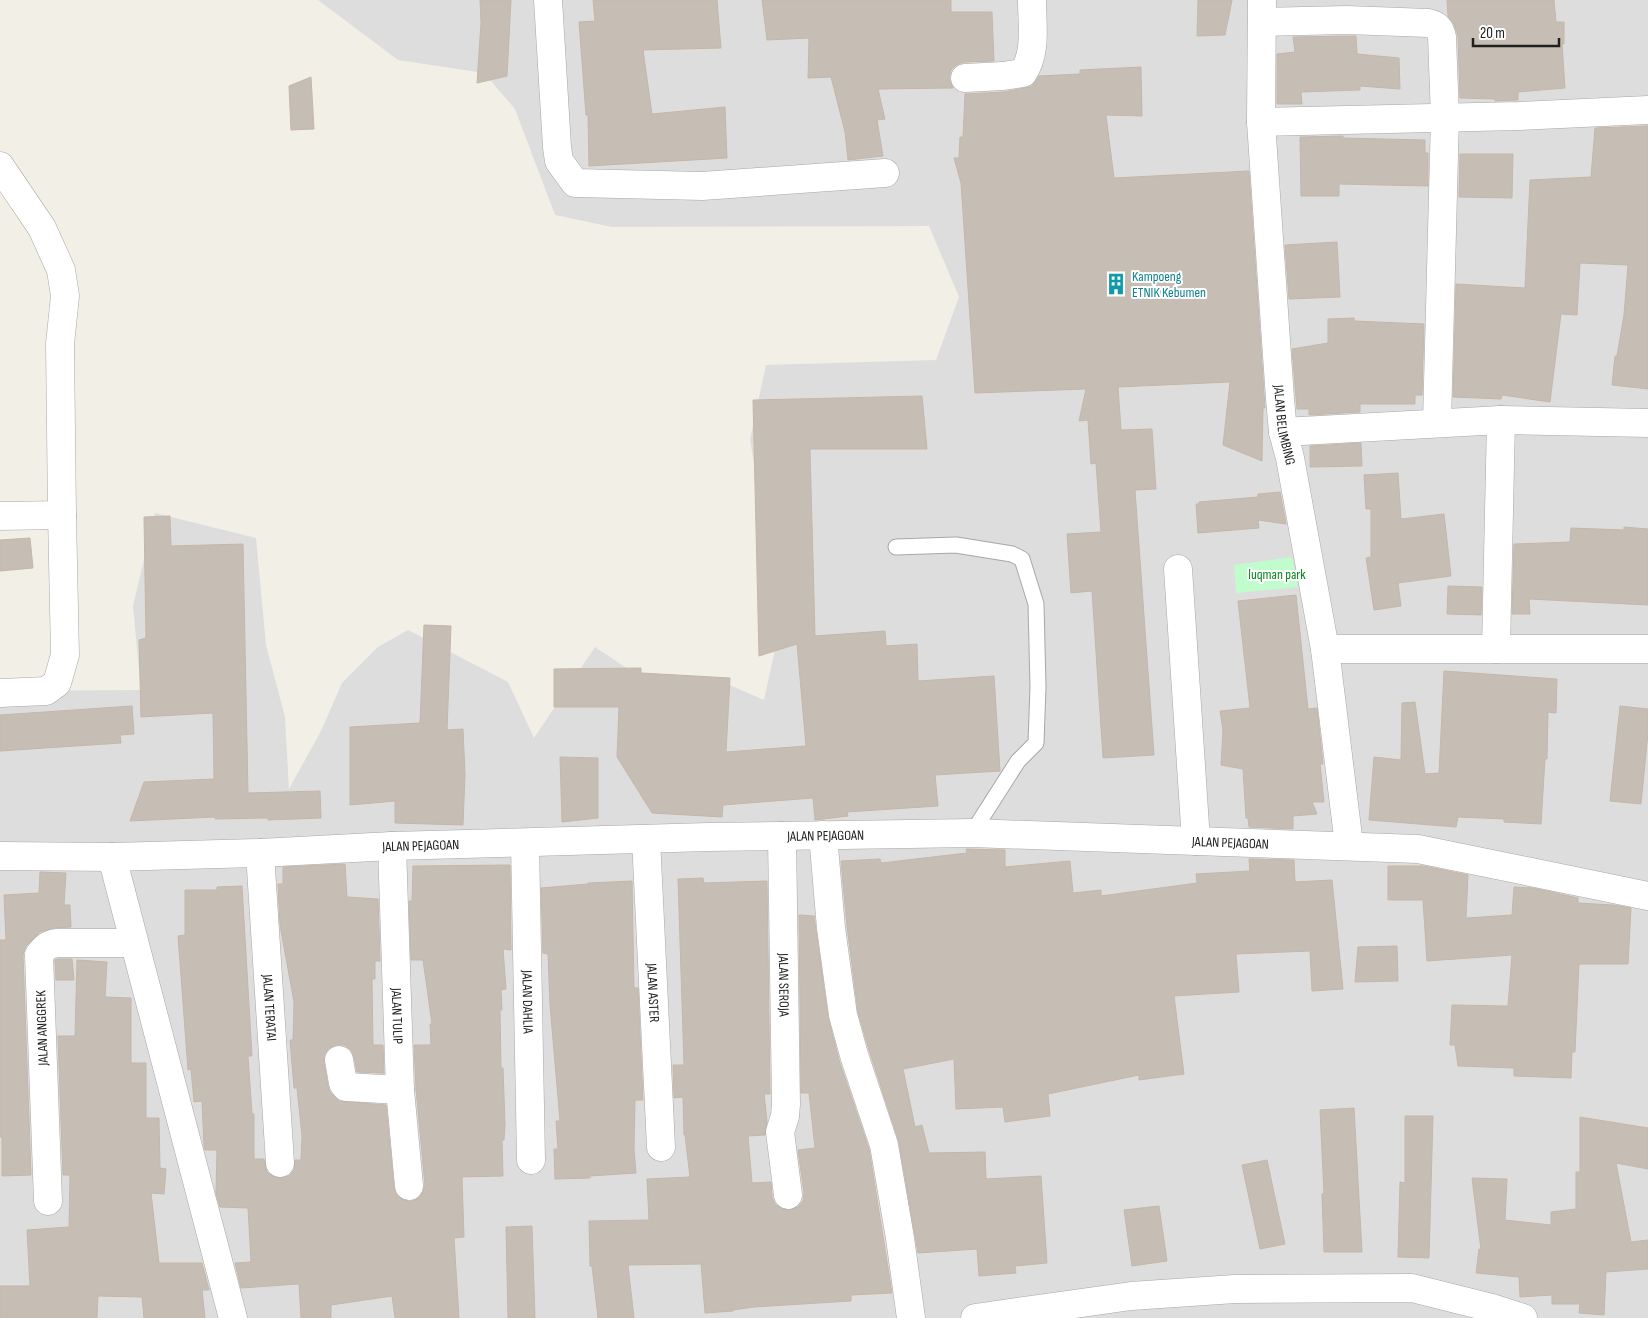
<svg xmlns="http://www.w3.org/2000/svg" width="1648" height="1318" font-family="'Sofia Sans Condensed',sans-serif">
	<style>
		.residential { fill: #dedddd }
		.park { fill: #c1fdcc }
		.building { fill: #c6beb5; stroke: #c4b7a7 }
		.lines { fill: none; stroke-linecap: round; stroke-linejoin: round }
		.service-casing { stroke: #a7a7a7; stroke-width: 17 }
		.minor-casing { stroke: #a7a7a7; stroke-width: 29 }
		.service { stroke: #fff; stroke-width: 15 }
		.minor { stroke: #fff; stroke-width: 28 }
		.labels { text-anchor: middle; dominant-baseline: central; stroke-width: 4; stroke-linejoin: round; paint-order: stroke }
		.culture-label { font-size: 14px; fill: #0d838f; stroke: #fff; text-anchor: start }
		.street-label { font-size: 14px; fill: #202020; stroke: #fff }
		.park-label { font-size: 14px; fill: #05881c; stroke: #fff }
	</style>
	<rect width="100%" height="100%" fill="#f1efe6"/>
	<path class="residential" d="M318,0H1648V1318H0V691L141,690L133,606L155,513L256,538L266,645L285,717L289,789L321,731L342,683L378,647L408,630L508,682L534,738L595,647L643,679L725,683L764,700L780,626L750,439L766,365L936,360L959,297L929,226L612,227L555,215L515,109L484,73L398,60Z"/>
	<path class="park" d="M1292,557L1298,587L1236,593L1234,565Z"/>
	<g class="building">
		<path d="M480,0H511L507,76L477,83L481,23Z"/>
		<path d="M593,0H717L721,48L643,50L652,114L725,107L727,158L589,166L588,115H586L579,22L595,21Z"/>
		<path d="M762,0H951V12H992L994,61L964,62L956,65L951,70L949,78L953,88L878,89L885,119L877,120L883,156L848,160L845,132L831,77L808,78L809,38L767,40Z"/>
		<path d="M1198,0H1232L1225,35L1197,36Z"/>
		<path d="M1447,0H1554L1556,22H1564V44H1562L1565,88L1518,92V100L1495,101V99L1460,98L1458,36L1454,24L1448,16Z"/>
		<path d="M1356,36L1357,54L1399,58L1400,89L1360,86V90L1301,92L1302,104H1277V54L1295,52L1293,37Z"/>
		<path d="M1141,67L1142,116L1106,115L1114,178L1249,171L1265,408H1263L1262,461L1223,445L1230,382L1118,387L1121,430L1152,429L1156,489L1135,490L1154,755L1103,758L1092,591L1071,593L1067,534L1101,532L1096,463L1091,464L1088,420L1079,421L1086,389L975,393L961,183L954,158H959L960,137H963L965,94L1004,92L1025,88L1032,86L1039,76L1080,74V70Z"/>
		<path d="M311,77L314,129L291,130L289,86Z"/>
		<path d="M1648,126V389L1612,385L1615,356H1617L1624,315L1628,265L1580,263L1577,315L1561,314L1550,402L1502,395L1501,399L1453,397L1456,284L1525,288L1530,180L1591,177L1595,128Z"/>
		<path d="M1343,136V138L1425,140V153H1428V186L1339,184V196H1301L1300,137Z"/>
		<path d="M1460,154H1513L1512,198L1459,197Z"/>
		<path d="M1337,242L1340,297L1289,299L1285,245Z"/>
		<path d="M1354,318V321L1424,324L1422,395H1415V404H1360V412L1309,415V409H1297L1292,349L1328,343V319Z"/>
		<path d="M922,396L927,449H810L815,636L885,631L886,646L917,644L918,681L994,676L1000,771L935,775L938,806L847,812L848,816L815,820L813,798L723,805L722,817L652,813L617,757L619,707H554V669L641,668V673L730,678L726,752L806,746L797,644L759,656L753,400Z"/>
		<path d="M1361,443L1362,466L1310,467V446Z"/>
		<path d="M1398,473L1401,519L1444,514L1451,576L1398,583L1401,606L1374,610L1366,558L1371,557V509H1366L1364,475Z"/>
		<path d="M1280,492L1286,524L1258,520L1259,528L1198,533L1196,504H1199V502L1258,497V494Z"/>
		<path d="M170,516L171,546L243,544L248,793L320,791L321,818L268,820V818L215,819V817L130,821L144,782L214,779L213,713L141,717L139,640L146,638L144,517Z"/>
		<path d="M1624,527L1648,529V605L1529,599L1530,614H1512L1514,544L1570,542L1571,528L1624,530Z"/>
		<path d="M30,538L33,568L0,571V540Z"/>
		<path d="M1448,586L1482,587L1481,615L1447,614Z"/>
		<path d="M1296,595L1308,709L1317,708L1323,764H1320L1324,802H1312L1317,814L1293,816V829L1249,827L1248,818H1246L1243,769L1221,765L1223,730L1220,711L1250,708L1238,601Z"/>
		<path d="M424,625L451,626L447,730L463,729L465,774L463,825L395,823V801L350,805V727L420,723Z"/>
		<path d="M1444,671L1557,679L1556,713L1548,712L1547,759H1545L1541,824L1504,822V819L1458,817L1456,827L1369,820L1374,757L1401,760L1402,703L1415,702L1425,774L1439,773Z"/>
		<path d="M132,706L134,734L120,735L121,743L0,751V715Z"/>
		<path d="M1620,706L1648,709V733L1641,804L1610,801Z"/>
		<path d="M560,757L598,758V818L562,822Z"/>
		<path d="M966,849L1005,850V867L1070,861L1073,893L1101,890V896L1197,883L1196,874L1250,871L1249,859L1294,860L1295,882L1332,880L1343,989L1312,991L1310,951L1236,954L1239,992L1174,996L1184,1074L1139,1080V1075L1048,1094L1050,1116L1005,1122L1003,1107L956,1109L954,1059L903,1069L915,1127L922,1125L929,1153L985,1152L986,1179L1041,1176L1047,1263L1015,1266L1016,1273L979,1276L977,1249L918,1253L899,1142L869,1050L858,1012L847,926L841,861L880,859L881,863L967,853Z"/>
		<path d="M345,864L347,897L378,899L380,961H375V979H372L373,1045H383L384,1073L357,1072L354,1057L351,1050L344,1045H336L329,1048L324,1055V1063L328,1086L330,1092L339,1101L386,1105L394,1188L397,1195L403,1200L410,1202L418,1198L423,1192L425,1185L416,1089L414,1045H431L430,1024H432L423,960H411L409,901H412L413,866L510,865L511,950L503,949L506,989L501,990L502,1010H500L501,1068H503L505,1124L504,1140H502L503,1176L462,1177L464,1237L454,1238L459,1318H395L392,1296L331,1305V1318H301L299,1284L241,1288L235,1263L251,1262L248,1208L220,1207L216,1193L217,1150H205L204,1146L202,1101L194,1102L191,1069L188,1070L178,936L185,935V890H217V887L242,886L252,1056H248L252,1114H254V1159H264L267,1172L274,1177L281,1178L289,1176L294,1170L295,1160H301L302,1136L297,1088H294L290,1040H293L294,1002L280,925L278,884H283V867Z"/>
		<path d="M1388,866H1424L1468,875L1466,918L1512,915L1514,887L1533,888L1578,898V903L1613,905L1631,908L1628,964H1579L1575,1052H1572L1571,1078L1514,1076V1068L1458,1066L1455,1045H1450L1452,1005L1508,1006L1512,955L1427,961L1423,900H1388Z"/>
		<path d="M40,872L66,873L64,905H70L71,927L54,928L40,932L26,946L23,955L31,1175L2,1176V1137H0V940H6L4,895L39,893Z"/>
		<path d="M703,878L704,883L767,881L770,1094H764L767,1121L765,1135L748,1136L752,1183L771,1182L772,1197L775,1204L782,1209L789,1210L798,1207L803,1201L804,1193L798,1150L815,1148L809,1093H801L799,915L814,916L828,1017L839,1060L869,1149L892,1293L851,1295V1301L754,1307L733,1310V1311L705,1313L701,1264L628,1265L634,1318H598L592,1266H590L589,1221L649,1220L647,1179L690,1177L685,1135H684L683,1097L674,1098L673,1065H684L678,879Z"/>
		<path d="M632,881L634,988H638L643,1100H635L634,1150L636,1173L590,1176V1178L555,1179L554,1149H558L556,1121H560L550,1005L548,954L543,953L541,888L588,884V883Z"/>
		<path d="M1397,946L1398,981L1355,982L1358,947Z"/>
		<path d="M58,959H72L74,980H56L55,960Z"/>
		<path d="M77,960L107,962L105,997L131,998V1063H146V1118H159L160,1168L166,1169L164,1194L151,1193L159,1263H202L209,1290H202L205,1318H144L142,1297L98,1296L97,1318H0V1286H30L27,1230L69,1227L70,1175H63L58,1036H75Z"/>
		<path d="M1354,1108L1362,1252H1324L1322,1194H1324L1320,1110Z"/>
		<path d="M1405,1116H1433L1429,1258L1398,1257L1400,1182L1405,1183Z"/>
		<path d="M1580,1117L1648,1128V1169L1616,1163L1631,1242L1648,1240V1269L1606,1272L1604,1315L1579,1313L1580,1304H1552V1295L1520,1297L1519,1277L1476,1273L1479,1249L1481,1250L1472,1178L1507,1179L1505,1220L1551,1225V1212L1576,1209V1172H1580Z"/>
		<path d="M1267,1160L1285,1244L1260,1249L1242,1165Z"/>
		<path d="M1159,1206L1167,1261L1132,1266L1124,1210Z"/>
		<path d="M532,1226L535,1318H508L506,1227Z"/>
	</g>
	<g class="lines">
		<g class="service-casing">
			<path id="service" d="M896,547L956,545L1012,554L1022,559L1036,604L1038,687L1036,743L1018,761L972,833"/>
		</g>
		<g class="minor-casing">
			<g id="minor">
				<path d="M548,0L557,147L559,161L575,183L702,186L885,173"/>
				<path id="s1" d="M1262,0L1261,122L1280,399L1283,432L1290,458L1325,649L1349,845"/>
				<path d="M1262,22L1347,20L1428,23C1437,25 1440,28 1442,37L1445,117L1437,422"/>
				<path d="M965,78L1003,76L1023,73C1037,52 1032,25 1032,0"/>
				<path d="M1261,122L1519,116L1648,110"/>
				<path d="M0,166L42,228L61,270L65,296L60,344L62,515"/>
				<path d="M1283,432L1501,420L1648,423"/>
				<path d="M0,516L62,515L65,655L57,683L46,691L0,693"/>
				<path d="M1178,569L1196,841"/>
				<path d="M1325,649H1648"/>
				<path d="M1496,649L1501,420"/>
				<path d="M823,835L831,928L843,1015L854,1055L884,1145L900,1238L911,1318"/>
				<path id="s2" d="M782,836L786,1104L785,1116L780,1132L788,1195"/>
				<path id="s3" d="M646,839L661,1147"/>
				<path id="s4" d="M525,843L531,1160"/>
				<path id="s5" d="M392,846L400,1090L409,1186"/>
				<path id="s6" d="M260,853L280,1163"/>
				<path id="s7" d="M0,856L112,857L260,853L392,846L708,837L972,833L1418,849L1648,896"/>
				<path d="M112,857L233,1318"/>
				<path d="M339,1060L343,1083L346,1087L400,1090"/>
				<path d="M48,1201L39,955C44,948 48,944 57,943H134"/>
				<path d="M975,1318L1131,1296L1235,1289L1412,1288L1492,1308L1523,1318"/>
			</g>
		</g>
		<use href="#service" class="service"/>
		<use href="#minor" class="minor"/>
	</g>
	<defs>
		<g id="building-bare" transform="scale(1.725)"><path d="M-4-6H4V6H1V3H-1V6H-4ZM-2.5-4.3h1.7v1.8h-1.7ZM.8-4.3h1.7v1.8H.8ZM-2.5-1h1.7V.8h-1.7ZM.8-1h1.7V.8H.8Z" fill="#0f9aa8" stroke="#fff" stroke-width="2.5" paint-order="stroke"/></g>
	</defs>
	<g fill-rule="evenodd">
		<use href="#building-bare" x="1116" y="284"/>
	</g>
	<g class="labels">
		<g class="culture-label">
			<text x="1132" y="276">Kampoeng<tspan x="1132" dy="16">ETNIK Kebumen</tspan></text>
		</g>
		<g class="street-label">
			<text stroke="none"><textPath href="#s1" startOffset="426">JALAN BELIMBING</textPath></text>
			<text stroke="none"><textPath href="#s7" startOffset="826">JALAN PEJAGOAN</textPath></text>
			<text stroke="none"><textPath href="#s7" startOffset="1231">JALAN PEJAGOAN</textPath></text>
			<text stroke="none"><textPath href="#s7" startOffset="421">JALAN PEJAGOAN</textPath></text>
			<text stroke="none"><textPath href="#s2" startOffset="149">JALAN SEROJA</textPath></text>
			<text stroke="none"><textPath href="#s3" startOffset="154">JALAN ASTER</textPath></text>
			<text stroke="none"><textPath href="#s4" startOffset="159">JALAN DAHLIA</textPath></text>
			<text stroke="none"><textPath href="#s6" startOffset="155">JALAN TERATAI</textPath></text>
			<text stroke="none"><textPath href="#s5" startOffset="170">JALAN TULIP</textPath></text>
			<text transform="translate(42 1028) rotate(-92)">JALAN ANGGREK</text>
		</g>
		<g class="park-label">
			<text x="1277" y="574">luqman park</text>
		</g>
	</g>
	<path d="M1473 38v8h86v-8" fill="none" stroke="#202020" stroke-width="2.5"/>
	<text x="1480" y="38" font-size="15" fill="#202020" stroke="#ffffff" stroke-width="4" paint-order="stroke">20 m</text>
</svg>
